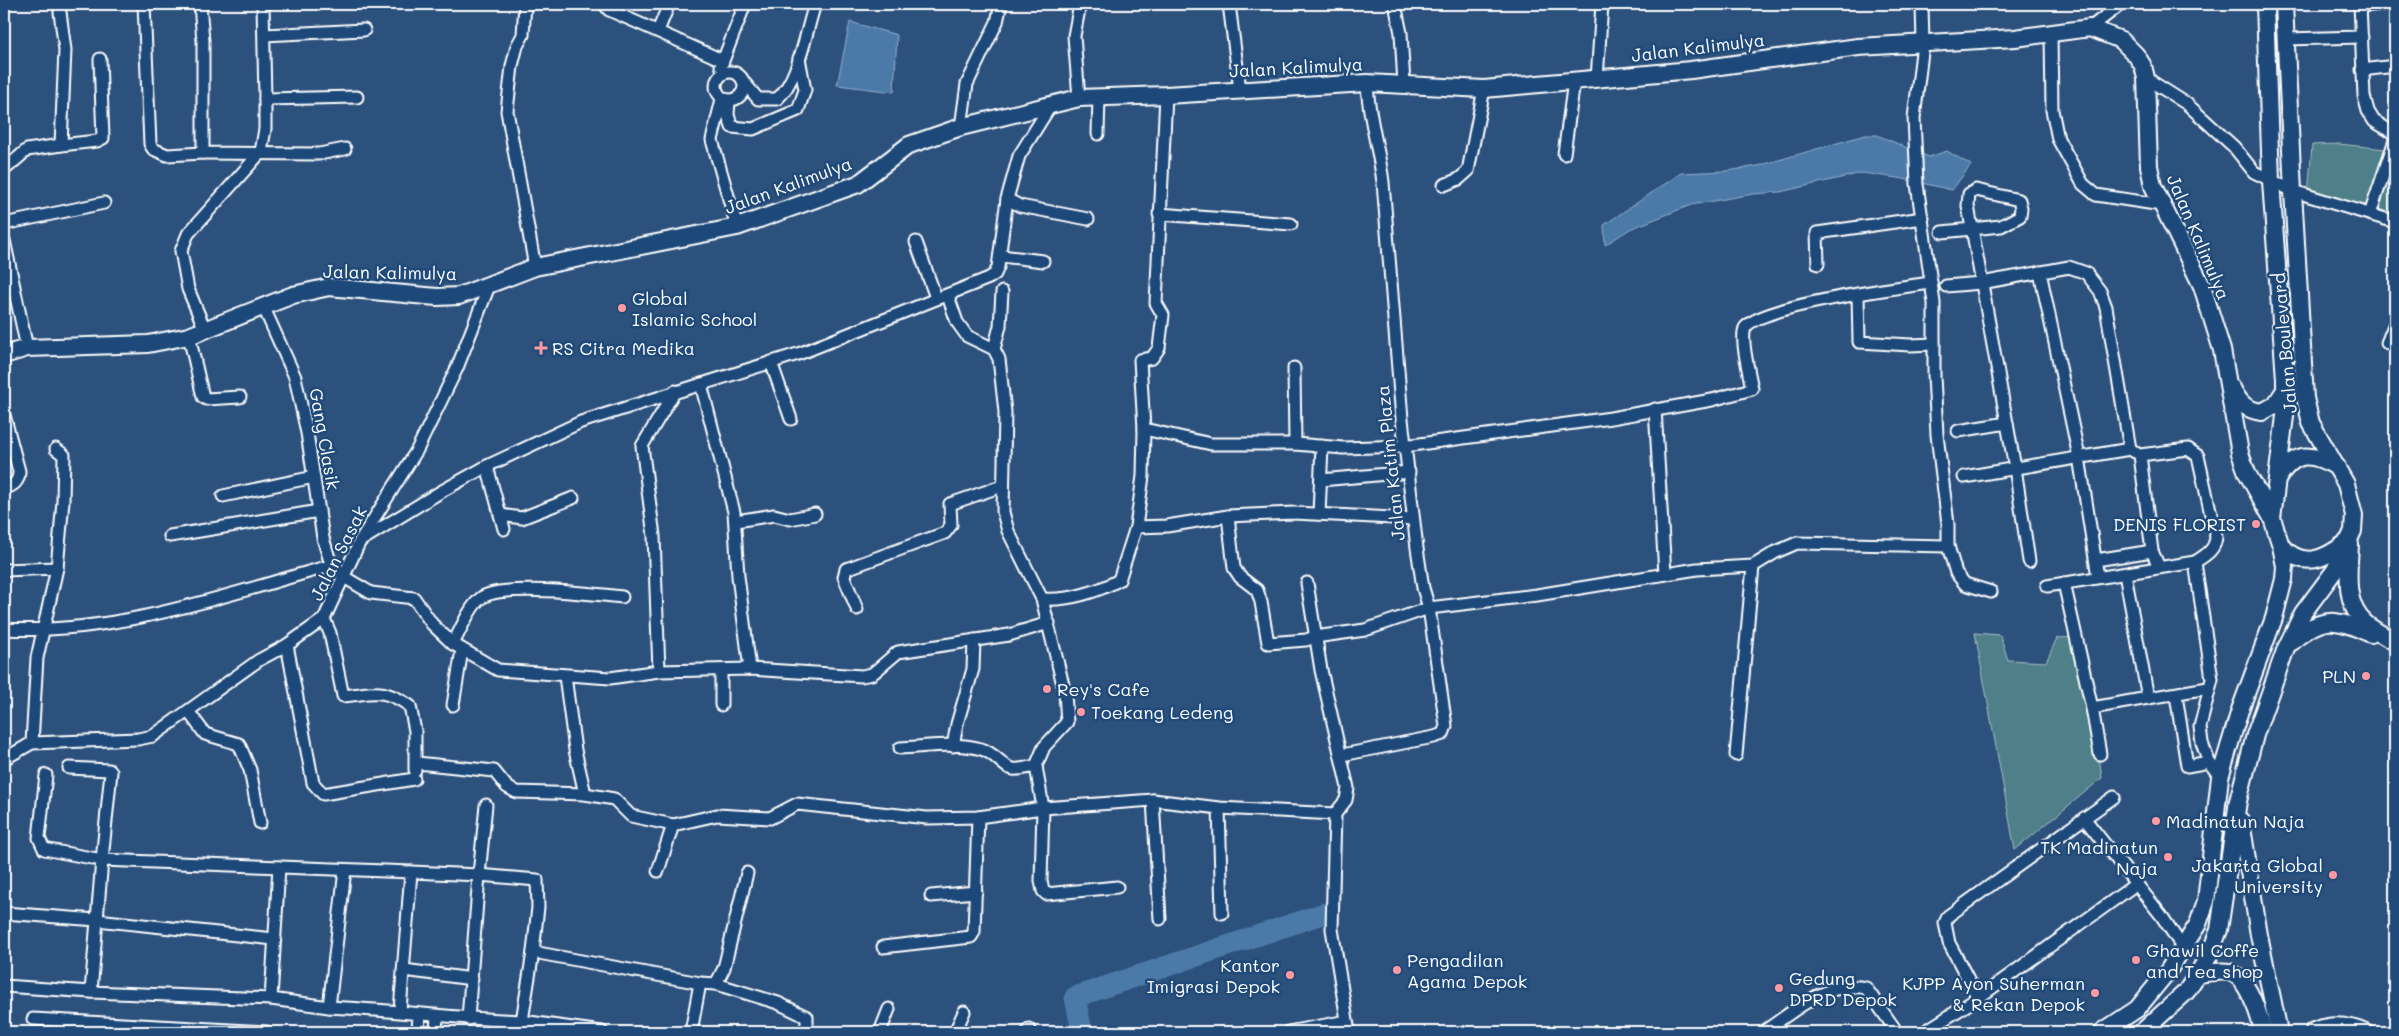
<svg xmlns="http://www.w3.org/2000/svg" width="2399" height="1036" font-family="Mali,sans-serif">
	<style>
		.green { fill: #507f89; stroke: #a8bfc4 }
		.water { fill: #4c7aa9; stroke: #94afcb }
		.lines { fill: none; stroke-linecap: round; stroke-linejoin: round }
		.river { stroke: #4c7aa9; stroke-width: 21 }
		.street-casing { stroke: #fff; stroke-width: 15 }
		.secondary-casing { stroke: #fff; stroke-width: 20 }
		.street { stroke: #1f4a7a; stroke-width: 11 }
		.secondary { stroke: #1f4a7a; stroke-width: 16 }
		.poi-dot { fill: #ff9aa2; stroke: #1f4a7a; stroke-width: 2 }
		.labels { text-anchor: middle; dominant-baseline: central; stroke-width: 5; stroke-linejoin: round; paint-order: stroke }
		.street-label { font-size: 18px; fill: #fff; stroke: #1f4a7a }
		.poi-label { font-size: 18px; fill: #fff; stroke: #1f4a7a; text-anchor: start }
	</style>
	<rect width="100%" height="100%" fill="#2d517d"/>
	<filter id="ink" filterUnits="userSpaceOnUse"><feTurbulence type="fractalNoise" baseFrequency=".02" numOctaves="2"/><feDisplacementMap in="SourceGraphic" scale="10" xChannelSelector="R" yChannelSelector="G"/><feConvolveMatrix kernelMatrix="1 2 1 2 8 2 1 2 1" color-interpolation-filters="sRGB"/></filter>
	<g filter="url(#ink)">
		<g class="green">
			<path d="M2339,144L2395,150V214L2359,203L2308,196L2312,145Z"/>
			<path d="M1975,633L2000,635L2008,660L2046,662L2057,638L2082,637L2102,778L2015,850Z"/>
		</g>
		<g class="water">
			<path d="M850,22L897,35L894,92L837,85Z"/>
			<path d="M1865,135H1877L1929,157L1947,151L1971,165L1952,190L1904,179L1862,173L1780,192L1753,194L1691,205L1630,229L1605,245L1604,225L1681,173L1727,171L1758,166Z"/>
		</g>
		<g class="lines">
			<path class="river" d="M1082,1032L1075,997L1325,913"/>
			<g class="street-casing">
				<g id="street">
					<path d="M144,4L150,144L153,149L167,155L203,153"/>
					<path d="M200,4L203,41V153L319,154L345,149"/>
					<path d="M525,4L523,35L517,46L512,66L507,111L535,267"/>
					<path d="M604,4L609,10L722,60"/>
					<path d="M1229,4L1240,90"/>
					<path d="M1395,4L1401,33L1404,84"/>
					<path d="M1922,4L1923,44L1914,118L1917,184L1934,303V375L1937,435L1948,524V546L1956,573L1965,584L1991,592"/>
					<path d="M2360,4L2364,96L2368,111L2374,121L2395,134"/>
					<path d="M2360,6L2385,4"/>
					<path d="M2090,28L2121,4"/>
					<path d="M658,31L669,4"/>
					<path d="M2051,32L2052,110L2058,139L2083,184L2096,195L2162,205"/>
					<path d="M264,35L364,30"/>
					<path d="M2286,39L2362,37"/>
					<path d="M721,66L745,4"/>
					<path d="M2362,70L2395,66"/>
					<circle cx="730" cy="86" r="14"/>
					<path d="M2146,78L2187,104L2234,147L2254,172L2293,191L2395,222"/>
					<path d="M1597,79L1602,4"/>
					<path d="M743,81L758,99H777C799,80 806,31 815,4"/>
					<path d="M1166,95L1156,303L1163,315L1159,348L1152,358L1140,360L1144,429L1143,476L1136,527L1167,526L1228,516L1234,568L1240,577L1257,590L1261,602L1268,643L1306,640L1315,637L1365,630L1429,608L1537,595L1697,569L1753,566L1776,552L1797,543L1948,546"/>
					<path d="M1079,98L1074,36L1080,4"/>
					<path d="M265,99L357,97"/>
					<path d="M722,99L712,140L737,227"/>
					<path d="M729,101L728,115L732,127L753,129L798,110L805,90L799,58"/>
					<path d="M961,127L967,84L997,22L1001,4"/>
					<path d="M1098,134L1099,96"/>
					<path d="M61,145L97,141L103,138L100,59"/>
					<path d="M1564,154L1574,81"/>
					<path d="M4,170L27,150L61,145L65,50L60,12"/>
					<path d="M1444,185L1459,179L1468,171L1484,89"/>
					<path d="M1007,199L1020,206L1088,219"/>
					<path d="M1159,214L1291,224"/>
					<path d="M2370,214L2395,140"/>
					<path d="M4,224L104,203"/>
					<path d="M1942,232L2001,226L2020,216L2021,208L2019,200L1976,190L1969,194L1968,206L2015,468L2029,561"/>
					<path d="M4,240L27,348"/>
					<path d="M916,242L936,298"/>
					<path d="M1001,256L1043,261"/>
					<path d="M1818,264L1817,233L1923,218"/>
					<path d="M2040,272L2079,457L2098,577"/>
					<path d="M1946,286L1981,283L2069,267L2086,273L2100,291L2106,307L2130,449"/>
					<path d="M1858,294L1859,342L1910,345L1934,344"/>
					<path d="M948,296L957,322L967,336L994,349L999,359L1005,412L1003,512L1008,531L1042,599L1065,693L1067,722L1044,747L1036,766L1043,808L1041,881L1043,891L1046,894L1117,887"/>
					<path d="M264,308L295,377L307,433L323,538L329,558L344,577L371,593L414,598L432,624L453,644L498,670L610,678L659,671L750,669L862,676L872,674L898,652L1009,635L1049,623"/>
					<path d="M206,332L188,289L181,251L188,234L261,152L265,129V99L263,4"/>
					<path d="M189,336L203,397L206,399L240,397"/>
					<path d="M2387,343L2395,323"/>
					<path d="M994,349L1000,326L1002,292"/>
					<path d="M771,362L791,419"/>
					<path d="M1294,368L1295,444"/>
					<path d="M701,384L734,512L738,576L750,669"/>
					<path d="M1655,409L1665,574"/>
					<path d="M4,415L19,471C19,482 14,485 4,489"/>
					<path d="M1144,429L1211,444H1295L1343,448L1405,446L1611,418L1712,400L1752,389C1750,376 1740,340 1745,328C1757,306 1902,287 1931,283"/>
					<path d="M1958,431L2007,423"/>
					<path d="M56,449L64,455L63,501L57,568"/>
					<path d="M487,466L504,529"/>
					<path d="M1964,477L2130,449L2135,452"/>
					<path d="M1321,480L1409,472"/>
					<path d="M223,496L314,477"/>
					<path d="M1319,514L1322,446"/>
					<path d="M500,515L522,518L573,498"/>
					<path d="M1228,516L1294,513L1413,519"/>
					<path d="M736,521L774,515L790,519L815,514"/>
					<path d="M170,536L319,511"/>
					<path d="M360,541L442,491L487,466L581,422L801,353L989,278L995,274L998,267L1007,199L1019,156L1052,103"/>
					<path d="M2096,560L2152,551"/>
					<path d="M2159,567L2152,551L2140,455L2188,449L2198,456L2216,537C2215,550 2206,555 2195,562"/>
					<path d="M4,570L57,568L37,658L32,743"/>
					<path d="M1307,583L1321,670L1348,788L1346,800L1335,814L1332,929L1349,1032"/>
					<path d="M2064,583L2092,708L2100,754"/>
					<path d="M2047,586L2195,562L2212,679L2200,727L2202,743L2209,762L2220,777"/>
					<path d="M1042,599C1068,601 1097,592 1119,580L1136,527"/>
					<path d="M857,609L844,577L846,569L945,533L951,525L950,504L1002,486"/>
					<path d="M324,619L330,633L343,696C375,693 382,687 410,706L415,731V770"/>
					<path d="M4,629C117,635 225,595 333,565"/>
					<path d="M453,644C460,631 470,606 481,598C501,583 594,594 622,597"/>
					<path d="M287,645L313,783L323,794L414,779"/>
					<path d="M659,671L654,536L642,446L675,391"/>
					<path d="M565,676L575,750L585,794"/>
					<path d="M2176,695L2187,766L2209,762"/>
					<path d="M2148,698L2208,688"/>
					<path d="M453,705L462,650"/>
					<path d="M721,705V670"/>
					<path d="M2092,708L2148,698L2125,574"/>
					<path d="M188,711L205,734L239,744L250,770L260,823"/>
					<path d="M953,746L957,724L973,669L974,640"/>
					<path d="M900,748C926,747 956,742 981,749C996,753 1003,768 1013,769C1020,770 1029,767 1036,766"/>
					<path d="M1342,755L1434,737L1443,734L1446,726L1429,608L1423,588L1417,548L1402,419L1383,182C1379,149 1368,116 1367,83"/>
					<path d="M1736,755L1753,566"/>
					<path d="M4,759L32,743L138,739L153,736L259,660L287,645L324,619L360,541L417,450L457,368L489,286"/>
					<path d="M417,763L494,771L507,787L516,792L585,794L614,799L631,816L673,825L717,815L770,818L797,804L927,818L978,817L1043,808L1153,800L1219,808L1335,814"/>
					<path d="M46,775L39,838L44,849L102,860L111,772L109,770L69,768"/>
					<path d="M1153,800L1160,919"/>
					<path d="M1219,808L1222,913"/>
					<path d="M2084,818L2161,915L2183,948"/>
					<path d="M658,871L673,825"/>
					<path d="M411,872L479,875L486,805"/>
					<path d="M747,873L724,968L716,984L778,1003L807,1017V1032"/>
					<path d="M931,896L976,892"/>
					<path d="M4,913L97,920L91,992L271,999L329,1007L345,870"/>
					<path d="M274,939L97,920L102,860L411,872L400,1010"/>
					<path d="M883,947L971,937L974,932L978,817"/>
					<path d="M404,970L472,979"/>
					<path d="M4,986L91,992"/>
					<path d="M1978,998L1949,943L1945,923L1948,916L2114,797"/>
					<path d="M271,999L279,867"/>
					<path d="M329,1007C394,1010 458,1019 522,1021"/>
					<path d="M33,1019L267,1032"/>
					<path d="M468,1019L479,875L537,880L538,907L533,952"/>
					<path d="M418,1032L419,1014"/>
					<path d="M436,1032L437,1016"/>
					<path d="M602,1032L522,1021L533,952L700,983L716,984"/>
					<path d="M691,1032L700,983"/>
					<path d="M880,1032L889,1009"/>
					<path d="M955,1032L964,1012"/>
					<path d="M1028,1032L1029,1029"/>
					<path d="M1288,1032L1347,1021"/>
					<path d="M1763,1032C1795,1011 1826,980 1866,988L1897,1032"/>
					<path d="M1924,1032L1978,998L2136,884"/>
					<path d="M2312,1032V1029C2331,1021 2351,1023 2369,1032"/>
				</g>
			</g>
			<g class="secondary-casing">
				<g id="secondary">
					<path d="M2265,4L2271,181L2285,379V416L2272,518"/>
					<path d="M4,355L27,348L148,344L189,336L293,295L329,287L437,297L459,296L535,267L737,227L858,184L909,145L961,127L1079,98L1166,95L1367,83L1484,89L1691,70L1858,47L2015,38L2090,28L2121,40L2136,55L2143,66L2146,78L2149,166L2153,186L2202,286L2222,350L2240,453L2247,473L2272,518L2281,546L2285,566L2284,579L2274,618L2240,710L2220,777L2206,901L2198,924L2168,971L2137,1009L2102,1032"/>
					<path d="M2232,388C2239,402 2245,410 2262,412L2275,405L2285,390"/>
					<path d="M2277,480C2294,450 2311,452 2337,467"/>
					<path d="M2350,544C2349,570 2343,603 2365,623C2374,631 2385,636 2395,642"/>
					<path d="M2281,546C2303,569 2324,560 2347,542"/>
					<path d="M2292,642C2323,614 2336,619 2371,634"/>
					<path d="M2241,821L2259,935L2279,1032"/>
					<path d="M2198,974C2207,973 2220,970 2229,972C2247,976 2260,1016 2263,1032"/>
					<path d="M2142,1032L2186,992L2209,956L2219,930L2238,801L2255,735L2286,648L2303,613L2335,570L2353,531L2354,515L2346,484L2311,423L2305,398L2293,191L2284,4"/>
				</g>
			</g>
			<use href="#street" class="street"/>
			<use href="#secondary" class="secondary"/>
		</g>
	</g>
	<g class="poi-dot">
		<circle cx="622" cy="308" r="5"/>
		<path d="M538.5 340.5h5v5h5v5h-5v5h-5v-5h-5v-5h5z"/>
		<circle cx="2256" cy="524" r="5"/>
		<circle cx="2366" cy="676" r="5"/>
		<circle cx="1047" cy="689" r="5"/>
		<circle cx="1081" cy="712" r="5"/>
		<circle cx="2156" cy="821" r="5"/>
		<circle cx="2168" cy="857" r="5"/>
		<circle cx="2333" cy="875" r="5"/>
		<circle cx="2136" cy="960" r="5"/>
		<circle cx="1397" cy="970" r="5"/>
		<circle cx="1290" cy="975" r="5"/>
		<circle cx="1779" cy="988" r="5"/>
		<circle cx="2095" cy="993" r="5"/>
	</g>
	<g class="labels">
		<g class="street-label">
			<text transform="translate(1698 47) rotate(-7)">Jalan Kalimulya</text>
			<text transform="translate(1296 67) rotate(-3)">Jalan Kalimulya</text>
			<text transform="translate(788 185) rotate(-20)">Jalan Kalimulya</text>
			<text transform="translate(2199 237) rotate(67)">Jalan Kalimulya</text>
			<text transform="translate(390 272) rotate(1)">Jalan Kalimulya</text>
			<text transform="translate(2284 343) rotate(-95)">Jalan Boulevard</text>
			<text transform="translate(325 439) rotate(80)">Gang Clasik</text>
			<text transform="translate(1390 463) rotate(-96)">Jalan Katim Plaza</text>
			<text transform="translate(338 553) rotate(-63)">Jalan Sasak</text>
		</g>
		<g class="poi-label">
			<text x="632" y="298">Global<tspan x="632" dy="21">Islamic School</tspan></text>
			<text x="552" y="348">RS Citra Medika</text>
			<text x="2246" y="524" text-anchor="end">DENIS FLORIST</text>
			<text x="2356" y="676" text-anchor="end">PLN</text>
			<text x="1057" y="689">Rey's Cafe</text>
			<text x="1091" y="712">Toekang Ledeng</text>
			<text x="2166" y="821">Madinatun Naja</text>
			<text x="2158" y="847" text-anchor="end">TK Madinatun<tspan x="2158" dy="21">Naja</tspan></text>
			<text x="2323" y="865" text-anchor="end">Jakarta Global<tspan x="2323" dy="21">University</tspan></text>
			<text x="2146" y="950">Ghawil Coffe<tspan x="2146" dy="21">and Tea shop</tspan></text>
			<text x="1407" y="960">Pengadilan<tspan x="1407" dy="21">Agama Depok</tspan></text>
			<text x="1280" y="965" text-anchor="end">Kantor<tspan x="1280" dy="21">Imigrasi Depok</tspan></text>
			<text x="1789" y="978">Gedung<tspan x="1789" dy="21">DPRD Depok</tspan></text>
			<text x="2085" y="983" text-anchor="end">KJPP Ayon Suherman<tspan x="2085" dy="21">&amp; Rekan Depok</tspan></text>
		</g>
	</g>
	<rect width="2399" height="1036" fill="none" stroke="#1f4a7a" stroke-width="20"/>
	<rect x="10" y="10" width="2379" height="1016" fill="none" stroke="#fff" stroke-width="2" filter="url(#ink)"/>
</svg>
